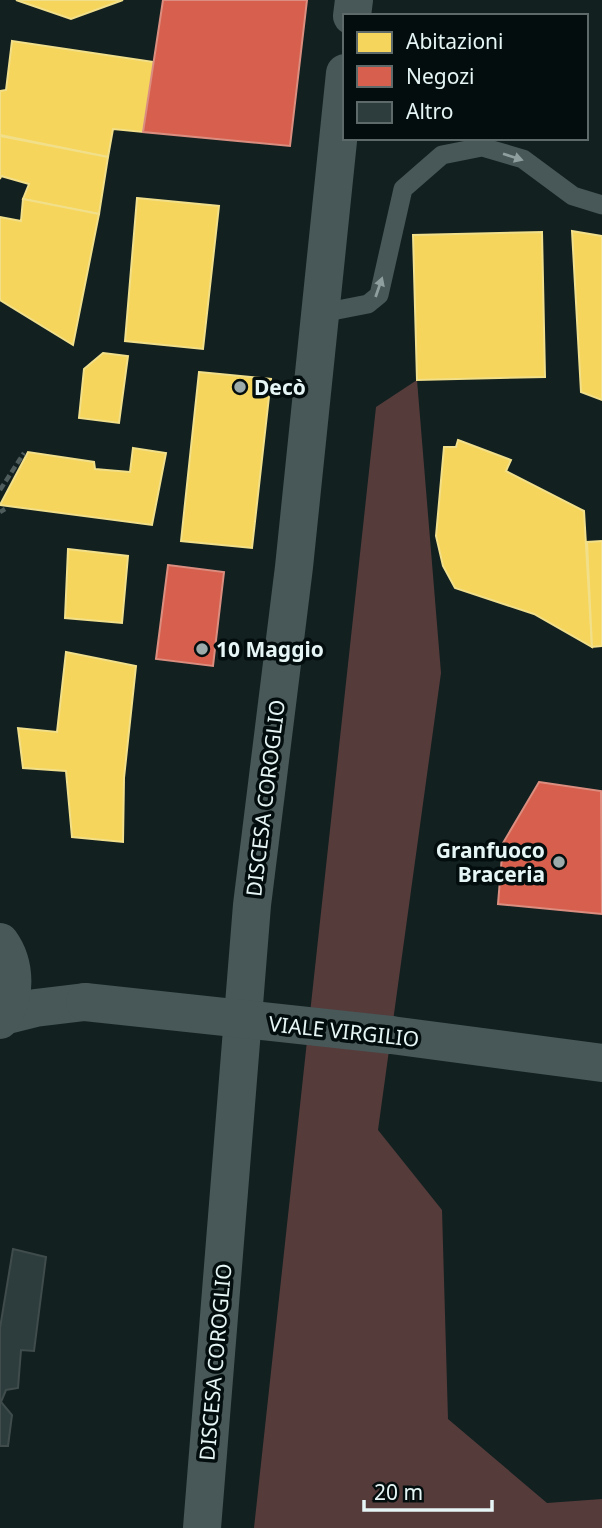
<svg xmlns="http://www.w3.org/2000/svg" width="602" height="1528" font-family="'Noto Sans',sans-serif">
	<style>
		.green { fill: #563b3b }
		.homes { fill: #f6d55c; stroke: #f1df8a; stroke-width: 2 }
		.shops { fill: #d6604d; stroke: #db8d7f; stroke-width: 2 }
		.building { fill: #2d3d3d; stroke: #404c4c; stroke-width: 2 }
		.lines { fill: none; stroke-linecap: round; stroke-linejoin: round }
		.path { stroke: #4e5c5c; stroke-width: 4.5; stroke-dasharray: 7 3.5; stroke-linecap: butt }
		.service { stroke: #485757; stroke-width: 19 }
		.minor { stroke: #485757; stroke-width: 38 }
		.tertiary { stroke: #485757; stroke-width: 38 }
		.minor-bridge { stroke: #485757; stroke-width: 38 }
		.oneway { fill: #8f9e9e }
		.poi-dot { fill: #9caaaa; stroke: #040d0d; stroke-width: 2.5 }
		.labels { text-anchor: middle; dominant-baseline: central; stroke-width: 7; stroke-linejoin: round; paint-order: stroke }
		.poi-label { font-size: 21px; font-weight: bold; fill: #e6f5f5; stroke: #040d0d; text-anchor: start }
		.street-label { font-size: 21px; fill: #e6f5f5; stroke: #040d0d }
	</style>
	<rect width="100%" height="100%" fill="#122020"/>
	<path class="green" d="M417,380L441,673L378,1130L442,1210L448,1419L547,1503L602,1499V1528H254L376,407Z"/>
	<g class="homes">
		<path d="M16,0H123L71,19Z"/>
		<path d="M12,41L154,62L143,132L113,129L108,157L0,135V91L6,90Z"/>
		<path d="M0,136L108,157L99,214L23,199L29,184L1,176L0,179Z"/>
		<path d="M137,198L219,206L203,349L125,341Z"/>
		<path d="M23,199L99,214L73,345L0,300V217L21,221Z"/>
		<path d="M572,231L602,236V400L581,392Z"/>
		<path d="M542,232L545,377L417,380L413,235Z"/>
		<path d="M103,353L128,356L119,423L79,418L84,369Z"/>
		<path d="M199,372L271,379L252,548L181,541Z"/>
		<path d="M458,440L511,460L506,471L584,511L592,647L534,614L455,588L443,566L436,536L444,447H456Z"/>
		<path d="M133,448L166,453L152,525L0,505L28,452L94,462L95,469L130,472Z"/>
		<path d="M602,541V646L592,647L587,542Z"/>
		<path d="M68,549L128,556L122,623L65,618Z"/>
		<path d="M66,652L136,666L124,778L123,842L72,837L66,771L23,768L18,728L57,732Z"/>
	</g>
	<g class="shops">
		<path d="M163,0H307L290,146L143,132Z"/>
		<path d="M168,565L224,572L213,666L156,659Z"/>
		<path d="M539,782L601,791L602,914L498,904L503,843Z"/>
	</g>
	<path class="building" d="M13,1249L46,1257L34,1351L21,1350L18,1388L6,1390L1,1402L12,1415L8,1446H0V1328Z"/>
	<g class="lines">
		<g class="path">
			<path d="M0,490L24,453"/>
			<path d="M0,512L5,509"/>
		</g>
		<path class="service" d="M322,313L368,304L379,295L403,189L442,155L482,147L523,159L573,196L602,205"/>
		<g class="minor">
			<path d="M3,1016L35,1008L85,1002"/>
			<path d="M391,1035L602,1063"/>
		</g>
		<g class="tertiary">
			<path d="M352,16L354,0"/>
			<path d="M0,942C16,964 17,998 0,1020"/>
			<path d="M202,1528L252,905L294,567L345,73"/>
		</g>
		<path class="minor-bridge" d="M85,1002L391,1035"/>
	</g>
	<defs><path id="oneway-solid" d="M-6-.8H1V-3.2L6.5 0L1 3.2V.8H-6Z" transform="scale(1.75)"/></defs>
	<g class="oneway">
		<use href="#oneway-solid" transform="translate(513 157) rotate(18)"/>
		<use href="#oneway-solid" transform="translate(379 287) rotate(-71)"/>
	</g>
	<g class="poi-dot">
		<circle cx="240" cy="387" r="7"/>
		<circle cx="202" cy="649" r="7"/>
		<circle cx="559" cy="862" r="7"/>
	</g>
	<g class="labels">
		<g class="poi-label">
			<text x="254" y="387">Decò</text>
			<text x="216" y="649">10 Maggio</text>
			<text x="545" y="850" text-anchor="end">Granfuoco<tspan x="545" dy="24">Braceria</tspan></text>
		</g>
		<g class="street-label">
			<text transform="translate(265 798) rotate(-83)">DISCESA COROGLIO</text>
			<text transform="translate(344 1031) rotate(6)">VIALE VIRGILIO</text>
			<text transform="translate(215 1362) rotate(-85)">DISCESA COROGLIO</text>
		</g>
	</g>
	<rect x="343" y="14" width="245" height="126" fill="#040d0d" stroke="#5e6a6a" stroke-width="2"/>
	<rect x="357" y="32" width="35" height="21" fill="#f6d55c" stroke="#5e6a6a" stroke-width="2"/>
	<text x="406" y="49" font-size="21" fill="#e6f5f5">Abitazioni</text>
	<rect x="357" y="66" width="35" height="21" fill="#d6604d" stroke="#5e6a6a" stroke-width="2"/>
	<text x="406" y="84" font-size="21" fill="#e6f5f5">Negozi</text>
	<rect x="357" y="102" width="35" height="21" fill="#2d3d3d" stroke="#5e6a6a" stroke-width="2"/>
	<text x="406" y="119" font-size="21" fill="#e6f5f5">Altro</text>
	<path d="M364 1500v10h128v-10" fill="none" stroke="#e6f5f5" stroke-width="3.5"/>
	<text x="374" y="1500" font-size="21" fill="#e6f5f5" stroke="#040d0d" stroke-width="5" paint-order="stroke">20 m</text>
</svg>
